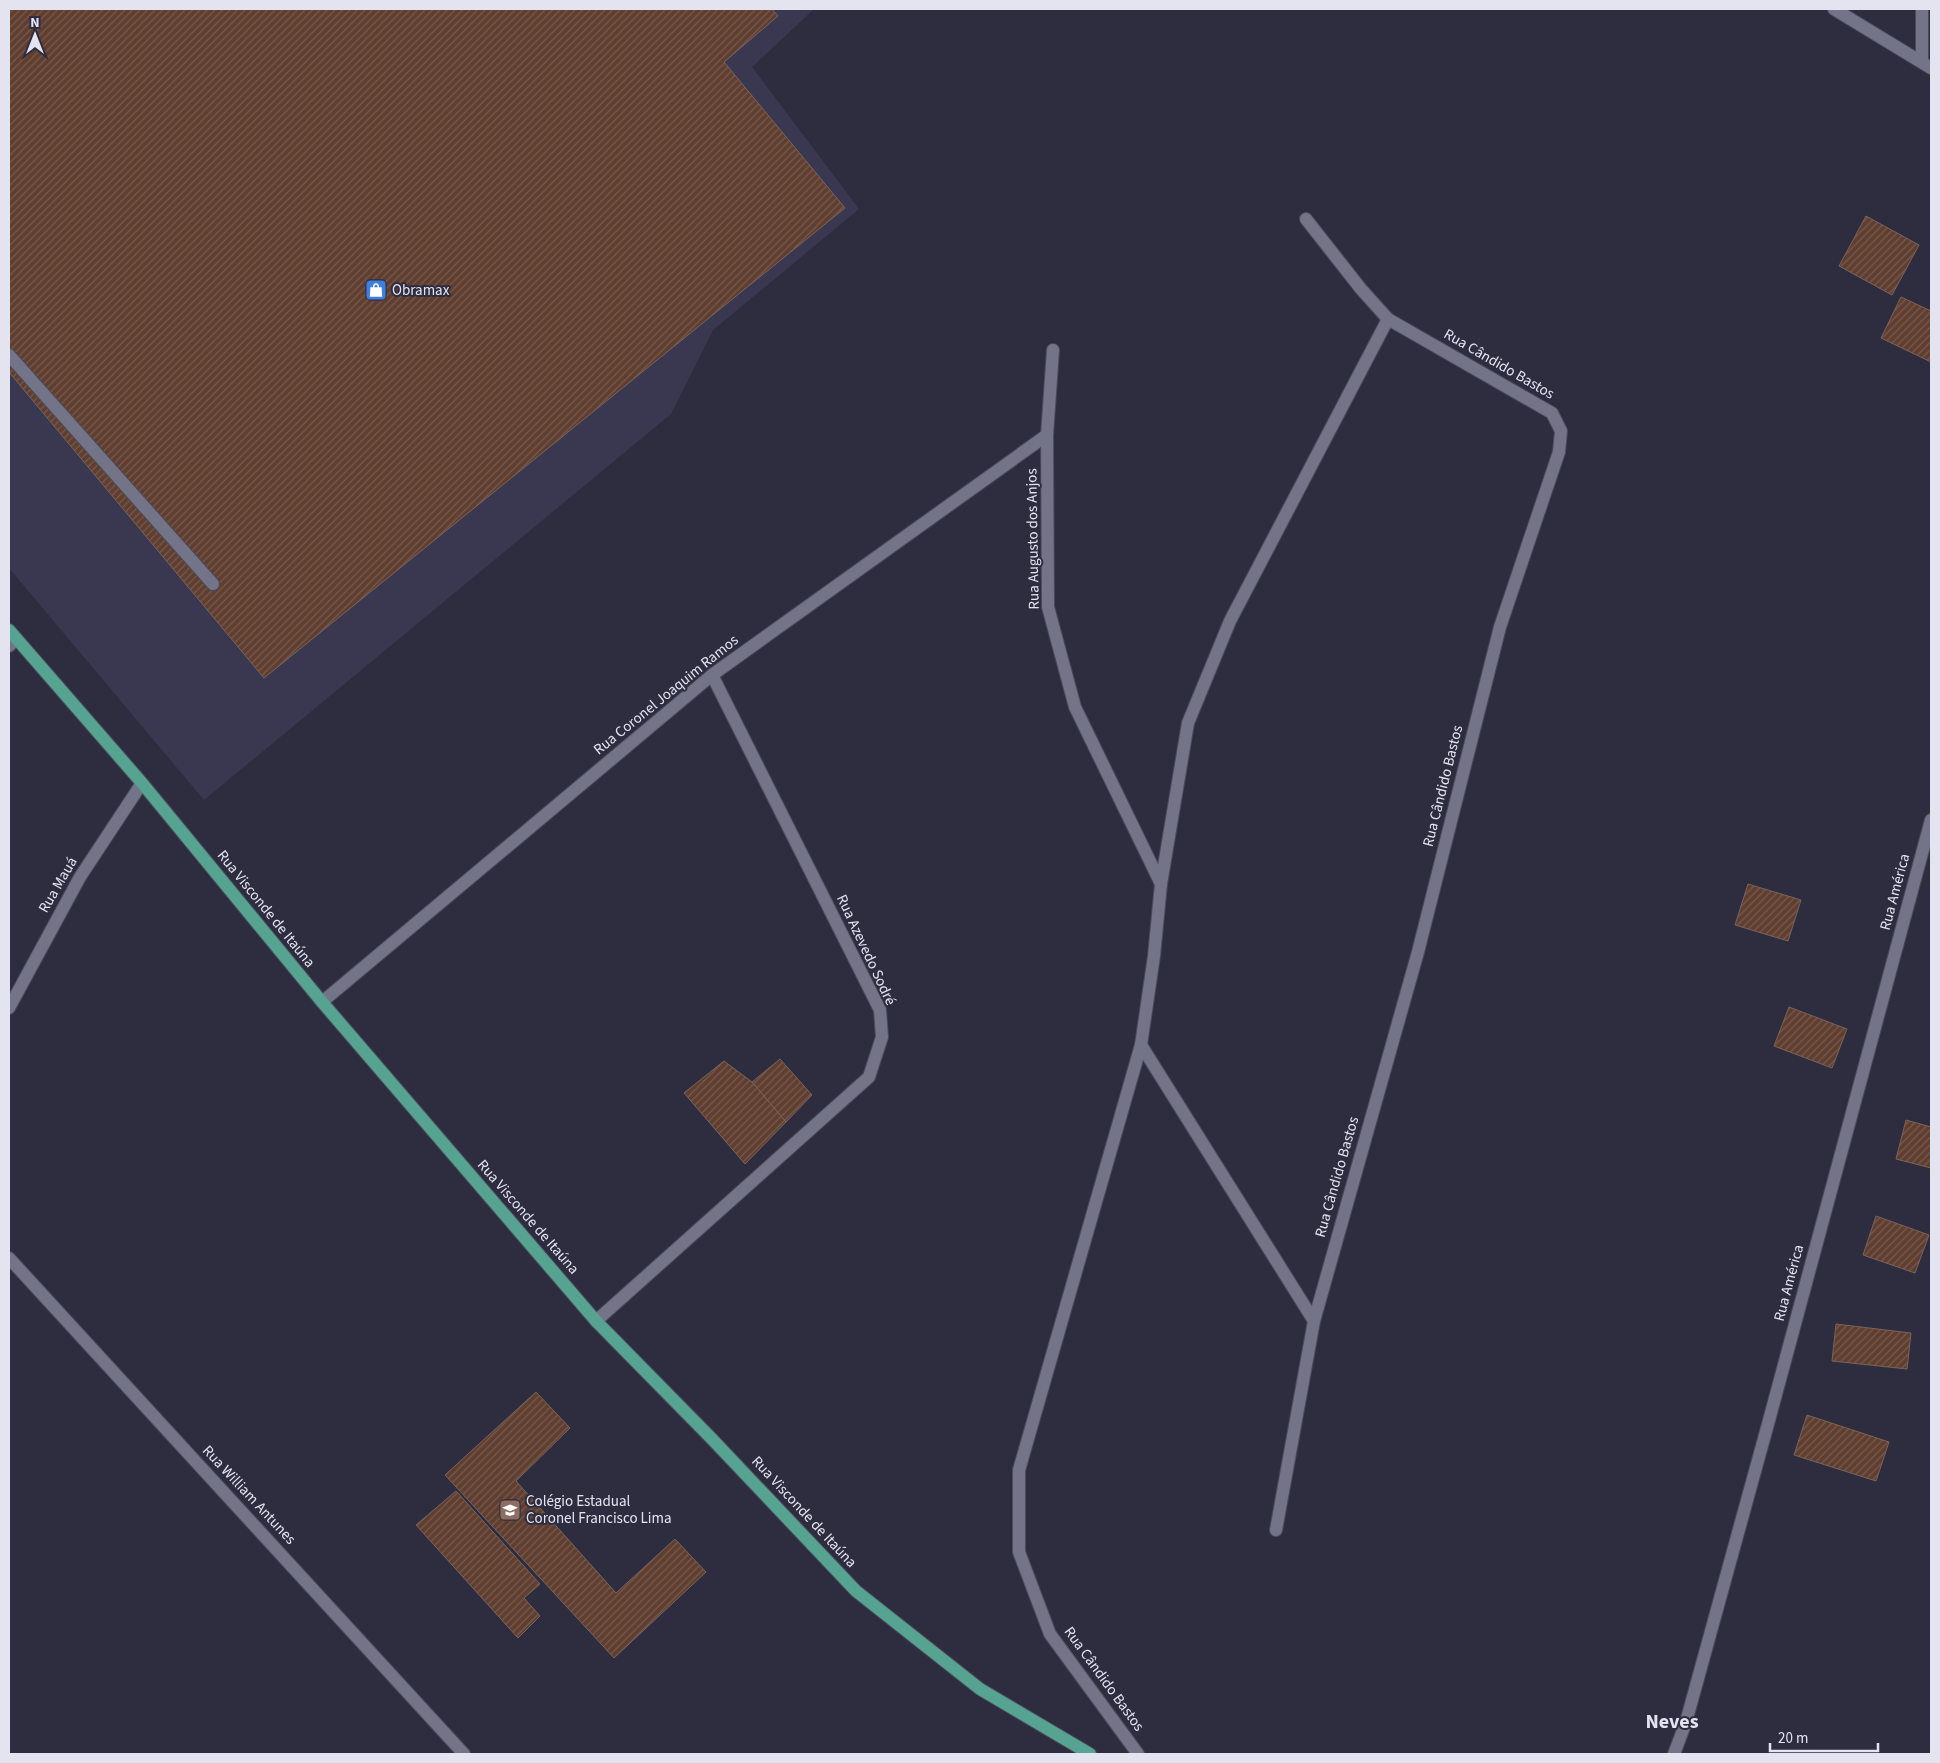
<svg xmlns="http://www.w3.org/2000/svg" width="1940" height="1763" font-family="'Source Sans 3',sans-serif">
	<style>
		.built { fill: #393850 }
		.building { fill: url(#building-hatch); stroke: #7a645a }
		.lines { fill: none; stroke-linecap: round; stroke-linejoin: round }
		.minor-casing { stroke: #4c4b5b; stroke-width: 14 }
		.major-casing { stroke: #4c4b5b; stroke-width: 14 }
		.minor { stroke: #747489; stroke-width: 12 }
		.major { stroke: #55a390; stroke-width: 12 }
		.labels { text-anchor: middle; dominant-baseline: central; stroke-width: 4; stroke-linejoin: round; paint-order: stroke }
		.poi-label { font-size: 15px; fill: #e4e4f1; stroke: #2e2d40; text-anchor: start }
		.street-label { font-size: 15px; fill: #e4e4f1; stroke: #2e2d40 }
		.district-label { font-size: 20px; font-weight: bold; fill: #e4e4f1; stroke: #2e2d40 }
	</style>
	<defs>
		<pattern id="building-hatch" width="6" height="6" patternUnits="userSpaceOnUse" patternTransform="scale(1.25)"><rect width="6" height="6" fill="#5f3e30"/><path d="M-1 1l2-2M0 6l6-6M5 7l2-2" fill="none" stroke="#765a4e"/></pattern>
	</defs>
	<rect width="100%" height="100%" fill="#2e2d40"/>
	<path class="built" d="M9,9H814L752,67L859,209L713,330L671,414L204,800L9,568Z"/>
	<g class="building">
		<path d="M9,9H772L778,16L724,62L845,208L264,678L9,372Z"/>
		<path d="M1866,216L1919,245L1892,295L1839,266Z"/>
		<path d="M1901,297L1931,311V362L1881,338Z"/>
		<path d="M1748,884L1801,900L1788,941L1735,925Z"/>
		<path d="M1789,1007L1847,1029L1832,1068L1774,1046Z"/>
		<path d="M780,1059L812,1095L786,1122L752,1082Z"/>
		<path d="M724,1061L752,1082L786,1122L745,1164L684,1093Z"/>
		<path d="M1906,1120L1931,1127V1168L1896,1159Z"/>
		<path d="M1876,1216L1929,1235L1915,1273L1863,1255Z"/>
		<path d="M1836,1324L1911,1333L1907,1369L1832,1361Z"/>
		<path d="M536,1392L570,1428L516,1481L616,1593L675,1539L706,1572L614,1658L445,1475Z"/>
		<path d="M1807,1415L1889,1442L1876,1481L1794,1455Z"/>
		<path d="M456,1491L540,1584L524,1598L540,1616L518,1638L416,1525Z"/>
	</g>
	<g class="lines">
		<g class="minor-casing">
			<g id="minor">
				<path d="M1834,9L1931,68"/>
				<path d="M1922,9V62"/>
				<path d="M1306,219L1361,289L1388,319"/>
				<path d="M1053,350L1047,435L1048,607L1075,707L1161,884"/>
				<path d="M9,355L213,584"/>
				<path d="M9,646L16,639"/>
				<path d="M322,1002L712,675L1047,435"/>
				<path d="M9,1008L80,877L142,783"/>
				<path d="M1141,1045L1314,1321"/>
				<path d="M9,1258L464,1754"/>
				<path d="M596,1321L869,1077L882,1037L880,1010L712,675"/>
				<path d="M1138,1754L1050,1634L1019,1552V1470L1141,1045L1154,956L1161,884L1188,723L1230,621L1388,319L1552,413L1561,431L1559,452L1500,627L1418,952L1314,1321L1276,1530"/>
				<path d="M1674,1754L1686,1722L1768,1424L1931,820"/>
			</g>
		</g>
		<g class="major-casing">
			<path id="major" d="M9,630L142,783L322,1002L596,1321L712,1439L856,1591L980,1689L1090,1754"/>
		</g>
		<use href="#minor" class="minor"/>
		<use href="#major" class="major"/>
	</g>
	<defs>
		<g id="shop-square" transform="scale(1.125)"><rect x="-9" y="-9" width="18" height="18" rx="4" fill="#3f7fe0" stroke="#2e2d40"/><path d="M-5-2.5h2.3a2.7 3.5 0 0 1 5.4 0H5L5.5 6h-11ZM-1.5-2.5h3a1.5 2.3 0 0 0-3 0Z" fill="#fff"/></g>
		<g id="school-square" transform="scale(1.125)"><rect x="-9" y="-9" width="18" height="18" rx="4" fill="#8d6e63" stroke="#2e2d40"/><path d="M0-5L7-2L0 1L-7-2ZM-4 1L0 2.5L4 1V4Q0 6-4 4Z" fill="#fff"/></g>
	</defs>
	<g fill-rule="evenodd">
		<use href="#shop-square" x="376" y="290"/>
		<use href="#school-square" x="510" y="1510"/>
	</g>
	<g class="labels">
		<g class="poi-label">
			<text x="392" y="290">Obramax</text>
			<text x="526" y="1501">Colégio Estadual<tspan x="526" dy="17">Coronel Francisco Lima</tspan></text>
		</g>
		<g class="street-label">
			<text transform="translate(1499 364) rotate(30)">Rua Cândido Bastos</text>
			<text transform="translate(1033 539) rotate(-91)">Rua Augusto dos Anjos</text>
			<text transform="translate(666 695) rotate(-39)">Rua Coronel Joaquim Ramos</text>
			<text transform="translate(1443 786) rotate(-76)">Rua Cândido Bastos</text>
			<text transform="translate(58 885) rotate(-60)">Rua Mauá</text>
			<text transform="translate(1895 892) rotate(-75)">Rua América</text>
			<text transform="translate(266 909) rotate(51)">Rua Visconde de Itaúna</text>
			<text transform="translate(866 950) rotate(65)">Rua Azevedo Sodré</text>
			<text transform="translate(1337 1177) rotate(-74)">Rua Cândido Bastos</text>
			<text transform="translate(528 1217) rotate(49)">Rua Visconde de Itaúna</text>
			<text transform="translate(1789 1283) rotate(-75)">Rua América</text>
			<text transform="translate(249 1495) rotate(47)">Rua William Antunes</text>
			<text transform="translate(804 1512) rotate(47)">Rua Visconde de Itaúna</text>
			<text transform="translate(1104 1679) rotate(54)">Rua Cândido Bastos</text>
		</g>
		<g class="district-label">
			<text x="1672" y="1722">Neves</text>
		</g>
	</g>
	<rect width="1940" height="1763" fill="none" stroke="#e4e4f1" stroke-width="20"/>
	<g transform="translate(35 35)" stroke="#2e2d40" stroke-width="4" paint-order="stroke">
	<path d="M0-4L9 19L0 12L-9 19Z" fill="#e4e4f1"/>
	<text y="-8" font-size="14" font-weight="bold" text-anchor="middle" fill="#e4e4f1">N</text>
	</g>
	<path d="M1770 1743v8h108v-8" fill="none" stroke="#e4e4f1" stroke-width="2.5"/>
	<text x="1778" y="1743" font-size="15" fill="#e4e4f1" stroke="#2e2d40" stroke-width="4" paint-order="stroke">20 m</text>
</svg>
